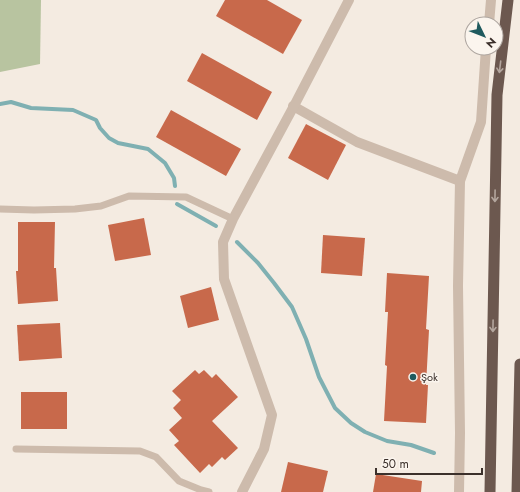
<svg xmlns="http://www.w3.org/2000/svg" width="520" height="492" font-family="Jost,sans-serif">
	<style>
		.green { fill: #b8c4a0 }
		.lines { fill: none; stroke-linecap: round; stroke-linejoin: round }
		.stream { stroke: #7fb0b2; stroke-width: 4 }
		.building { fill: #c8694b }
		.service { stroke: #cdbbac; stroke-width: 7 }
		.minor { stroke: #cdbbac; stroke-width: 10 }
		.tertiary { stroke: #cdbbac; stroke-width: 10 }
		.trunk { stroke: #6c584f; stroke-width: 11 }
		.oneway { stroke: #b4a69e }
		.poi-dot { fill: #1f5a5e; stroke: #fbf5ee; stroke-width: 1.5 }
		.labels { text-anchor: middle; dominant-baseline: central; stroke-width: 3; stroke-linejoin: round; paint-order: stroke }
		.poi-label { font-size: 11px; fill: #3b302b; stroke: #fbf5ee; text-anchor: start }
	</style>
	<rect width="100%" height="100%" fill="#f4ebe1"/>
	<path class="green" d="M0,0H41L40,64L0,72Z"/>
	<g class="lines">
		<g class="stream">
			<path d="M0,104L11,102L31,108L73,110L96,120L100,128L109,138L118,143L148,149L165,163L174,178L175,186"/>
			<path d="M177,204L216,226"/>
			<path d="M237,242L258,263L274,283L292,307L306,339L319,377L335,408L351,423L365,432L387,441L411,445L434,453"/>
		</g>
	</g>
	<g class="building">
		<path d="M225,0H267L302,20L283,54L216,16Z"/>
		<path d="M202,53L272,92L257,120L187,81Z"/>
		<path d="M171,110L241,149L226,176L156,137Z"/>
		<path d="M306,124L346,145L328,180L288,158Z"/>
		<path d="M144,218L151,255L115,261L108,225Z"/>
		<path d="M18,222H55L54,268H56L58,301L18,304L16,271H18Z"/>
		<path d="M323,235L365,238L362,276L321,273Z"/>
		<path d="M387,273L429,276L426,329L429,330L426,385H428L426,423L384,421L387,366L385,365L388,312H385Z"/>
		<path d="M211,287L219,320L188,328L180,296Z"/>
		<path d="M60,323L62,358L19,361L17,325Z"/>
		<path d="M195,370L199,374L204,370L212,378L216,374L238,397L212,421L238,448L225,460L222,457L212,467L209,464L200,473L174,445L179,441L169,430L182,418L173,408L181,400L172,391Z"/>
		<rect x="21" y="392" width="46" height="37"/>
		<path d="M288,462L328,471L323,492H281Z"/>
		<path d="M376,474L422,481L421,492H373Z"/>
	</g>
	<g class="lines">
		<g class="service">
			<path d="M0,209L34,210L75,209L101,206L129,196L186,197L233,219"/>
			<path d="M16,449L140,451L156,457L179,481L201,490L209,492"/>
		</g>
		<g class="minor">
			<path d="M293,106L357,142L460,181"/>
			<path d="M242,492L264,449L272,415L224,279L223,242L233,219L295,104L349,0"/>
		</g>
		<g class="tertiary">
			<path d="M489,24L491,0"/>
			<path d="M459,492L460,433L458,286L460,181L481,122L486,48"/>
		</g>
		<g class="trunk">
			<path d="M490,492L497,95L508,0"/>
			<path d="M517,492L520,364"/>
		</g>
	</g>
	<defs><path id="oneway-shaft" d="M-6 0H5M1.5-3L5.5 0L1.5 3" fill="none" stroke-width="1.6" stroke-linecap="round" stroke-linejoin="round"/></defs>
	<g class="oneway">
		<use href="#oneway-shaft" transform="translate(500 67) rotate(97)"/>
		<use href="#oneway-shaft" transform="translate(495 196) rotate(91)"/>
		<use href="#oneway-shaft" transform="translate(493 326) rotate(91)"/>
	</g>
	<circle class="poi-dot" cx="413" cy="377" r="4"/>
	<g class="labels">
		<g class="poi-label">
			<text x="421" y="377">Şok</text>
		</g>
	</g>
	<g transform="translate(484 36) rotate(133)"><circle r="19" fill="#fbf5ee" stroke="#aea6a0"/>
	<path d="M0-3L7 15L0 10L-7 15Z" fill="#1f5a5e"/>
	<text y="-6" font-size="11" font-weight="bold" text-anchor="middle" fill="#3b302b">N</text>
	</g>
	<path d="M376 468v6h106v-6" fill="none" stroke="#3b302b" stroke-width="2"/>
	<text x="382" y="468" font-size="12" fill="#3b302b" stroke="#fbf5ee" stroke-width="3" paint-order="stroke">50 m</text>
</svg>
